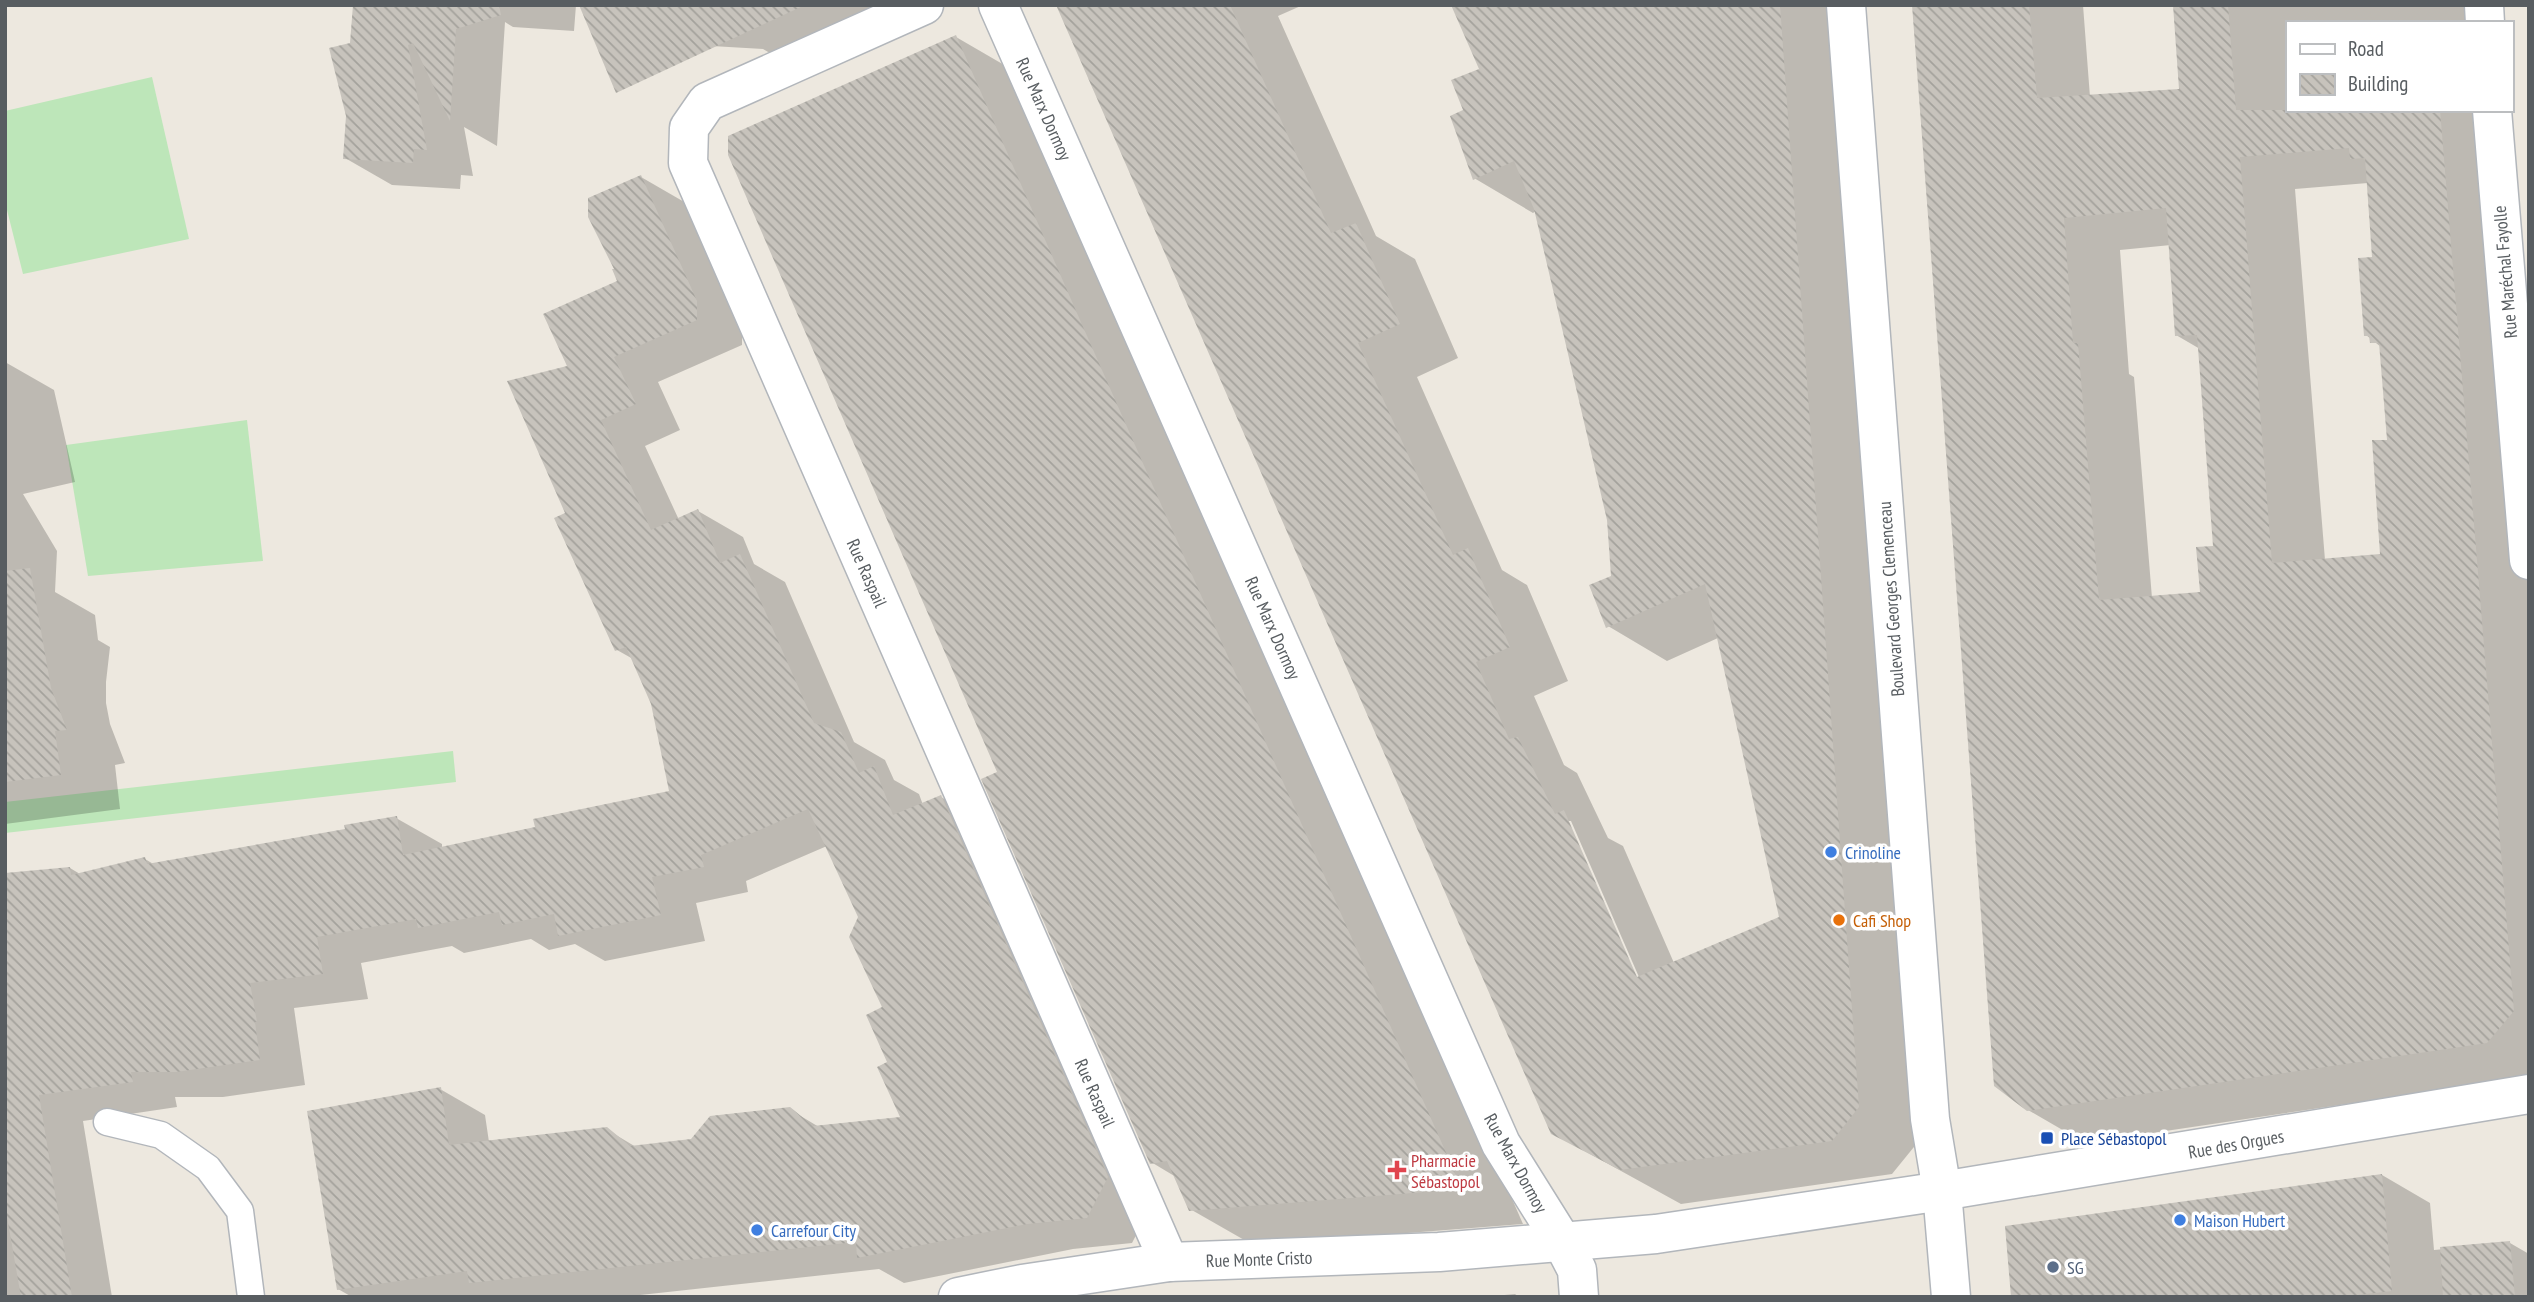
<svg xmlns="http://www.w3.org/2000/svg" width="2534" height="1302" font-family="'PT Sans Narrow',sans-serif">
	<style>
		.pitch { fill: #bde6b9 }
		.shadow { fill: #0003; fill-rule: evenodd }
		.building { fill: url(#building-back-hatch); fill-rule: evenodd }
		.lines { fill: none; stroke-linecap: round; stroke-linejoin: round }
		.service-casing { stroke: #b2b6bb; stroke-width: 29 }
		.minor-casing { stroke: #b2b6bb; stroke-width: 41 }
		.tertiary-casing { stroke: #b2b6bb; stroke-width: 41 }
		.service { stroke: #fff; stroke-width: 26 }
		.minor { stroke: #fff; stroke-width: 38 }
		.tertiary { stroke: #fff; stroke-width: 38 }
		.shop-dot { fill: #3f7fe0; stroke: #fff; stroke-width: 2.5 }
		.food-dot { fill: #e8710a; stroke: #fff; stroke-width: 2.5 }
		.transit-dot { fill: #1a4fb4; stroke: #fff; stroke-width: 2.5 }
		.health-dot { fill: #e0444e; stroke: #fff; stroke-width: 2.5 }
		.service-dot { fill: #5c6f8a; stroke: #fff; stroke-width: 2.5 }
		.labels { text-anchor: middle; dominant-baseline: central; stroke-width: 7; stroke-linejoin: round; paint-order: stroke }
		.street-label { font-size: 18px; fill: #585d61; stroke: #fff }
		.shop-label { font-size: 18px; fill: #366cbe; stroke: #fff; text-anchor: start }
		.food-label { font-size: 18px; fill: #c56008; stroke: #fff; text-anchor: start }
		.transit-label { font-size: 18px; fill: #164399; stroke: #fff; text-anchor: start }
		.health-label { font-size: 18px; fill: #be3a42; stroke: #fff; text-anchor: start }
		.service-label { font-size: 18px; fill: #4e5e75; stroke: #fff; text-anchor: start }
	</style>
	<defs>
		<pattern id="building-back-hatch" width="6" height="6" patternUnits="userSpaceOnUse" patternTransform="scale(1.75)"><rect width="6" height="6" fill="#c7c3bc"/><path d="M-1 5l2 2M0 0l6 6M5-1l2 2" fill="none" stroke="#a4a29c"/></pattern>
	</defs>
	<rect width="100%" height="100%" fill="#ede8df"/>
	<g class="pitch">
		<path d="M152,77L189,239L23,274L5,202V111Z"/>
		<path d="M247,420L263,561L88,576L66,445Z"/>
		<path d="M453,751L456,782L5,833V802Z"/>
	</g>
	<g class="shadow">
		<path d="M354,5H576L574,31L513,27L505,22L497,146L464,127L473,176L461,175L460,189L392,185L345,158Z"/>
		<path d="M592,5H948L799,70L763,49L643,42Z"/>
		<path d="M1058,5H1303L1278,16L1376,236L1415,259L1458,358L1417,377L1502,570L1527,585L1568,681L1534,696L1564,765L1577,773L1608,838L1623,846L1674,963L1781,918L1718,638L1667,661L1608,626L1613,577L1608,520L1536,211L1533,213L1474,178L1465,111L1481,70L1453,5H1837L1918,1142L1892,1174L1681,1204L1552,1133ZM1567,821H1571L1642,984L1639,986Z"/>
		<path d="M1914,5H2083L2090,97L2181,91L2174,5H2484L2485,23H2287V110H2493L2529,547V1077L2085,1143L2028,1110ZM2368,183L2374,259L2366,335L2381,347L2389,441L2382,555L2325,560L2295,189ZM2171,245L2176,335L2200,349L2215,547L2202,594L2152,598L2134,377L2129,374L2120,250Z"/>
		<path d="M956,37L1018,73L1523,1224L1253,1245L1190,1209L1176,1177L1151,1162L999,773Z"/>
		<path d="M641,177L686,203L742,328V345L658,382L680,430L645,446L679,520L698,511L743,537L754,564L785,582L854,742L885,760L894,780L919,794L923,805L941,797L986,823L1152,1204L1132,1243L1073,1249L904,1283L879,1269L622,1297H352L338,1289L440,1089L485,1115L489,1142L606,1129L636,1147L692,1141L789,1109L819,1127L903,1119L890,1062L884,1008L860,917L827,846L746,881L748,892L696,903L705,941L605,961L575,944L549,950L531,939L464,953L452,946L361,963L368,999L294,1008L305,1085L223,1097H175L177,1107L83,1121L112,1297H5V875L70,868L80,874L145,859L155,865L347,830L396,818L442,844V849L538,828L671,792L652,704L633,659L617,650L567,514L570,368L620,282Z"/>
		<path d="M5,362L54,390L75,482L23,494L57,551L55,592L95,615L98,640L110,647L106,682V703L110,724L125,763L115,765L120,809L5,824Z"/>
		<path d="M2382,1175L2430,1203L2434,1250L2510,1243L2529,1254V1297H2012Z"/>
		<path d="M1515,1294L1519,1297H1483Z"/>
	</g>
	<g class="building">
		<path d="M353,5H499L501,15L456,29L450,121L413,43L408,45L427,150L414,149L413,163L343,159L346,116L329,48L350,43Z"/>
		<path d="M579,5H805L616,93Z"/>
		<path d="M1056,5H1230L1331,233L1356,223L1400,324L1358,343L1453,555L1468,548L1510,647L1476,662L1509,739L1518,737L1555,814L1564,810L1637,977L1779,917L1705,584L1606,628L1589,585L1611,576L1607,520L1534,209L1514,161L1473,180L1450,116L1463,110L1451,80L1479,69L1451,5H1780L1859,1107L1832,1141L1620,1170L1551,1134Z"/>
		<path d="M1912,5H2029L2037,98L2179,89L2173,5H2228L2236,110H2440L2514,1011L2487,1043L2027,1111L1994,1086ZM2349,148L2350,159L2365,158L2372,257L2358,258L2364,336H2369L2370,343H2379L2387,440H2372L2380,554L2272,563L2240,157ZM2166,208L2175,336L2197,335L2213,546L2196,547L2200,592L2099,600L2078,343H2073L2064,218Z"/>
		<path d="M956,35L1080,320L1462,1189L1189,1211L1167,1161L1150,1164L981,779L997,772L728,155V136Z"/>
		<path d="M641,175L697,301V320L614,357L636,404L601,420L651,530L698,509L720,563L740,554L814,723L841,732L859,773L874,766L893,815L941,795L1108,1177L1087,1218L1027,1224L857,1258L856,1242L469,1283L467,1271L337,1290L307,1111L441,1087L449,1145L607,1127L630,1146L691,1139L710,1116L790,1107L813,1126L900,1117L877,1067L887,1062L866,1015L882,1007L849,937L858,917L808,809L701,855L704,867L652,877L661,915L558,936L554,914L502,925L499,912L418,928L416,919L317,937L323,974L250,983L257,1022H255L260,1060L176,1072H131L133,1082L39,1095L72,1297H21L5,1205V873L70,867L71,875L145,857L147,864L345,829L344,825L397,816L403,855L535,827L533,819L669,791L651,704L626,647L615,651L554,518L565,513L507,381L567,366L543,314L617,281L612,269H614L588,217V198Z"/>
		<path d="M30,568L51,688L67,730L55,731L61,775L5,782V571Z"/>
		<path d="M2382,1174L2392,1291L2340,1297H2011L2005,1226Z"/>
		<path d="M2510,1241L2515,1297H2443L2440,1247Z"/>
	</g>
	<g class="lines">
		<g class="service-casing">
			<path id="service" d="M107,1122L161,1135L208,1168L240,1211L251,1297"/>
		</g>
		<g class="minor-casing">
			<g id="minor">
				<path d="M924,5L707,102L689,128L688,163L1169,1262"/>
				<path d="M998,5L1501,1144L1563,1243"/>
				<path d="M2484,5L2485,23"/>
				<path d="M2492,110L2529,560"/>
				<path d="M1942,1191L2529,1094"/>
			</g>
		</g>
		<g class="tertiary-casing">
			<g id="tertiary">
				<path d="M1846,5L1930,1119L1942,1191L1951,1297"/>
				<path d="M1563,1243L1577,1270L1579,1297"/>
				<path d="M958,1297L1022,1284L1169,1262L1439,1252L1656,1234L1942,1191"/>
			</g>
		</g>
		<use href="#service" class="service"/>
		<use href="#minor" class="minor"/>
		<use href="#tertiary" class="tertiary"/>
	</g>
	<g class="shop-dot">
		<circle cx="1831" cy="852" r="7"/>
		<circle cx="2180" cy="1220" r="7"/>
		<circle cx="757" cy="1230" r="7"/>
	</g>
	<circle class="food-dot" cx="1839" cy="920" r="7"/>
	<rect class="transit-dot" x="2040" y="1131" width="14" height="14" rx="3.5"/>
	<path class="health-dot" d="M1393.5 1159.5h7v7h7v7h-7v7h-7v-7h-7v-7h7z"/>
	<circle class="service-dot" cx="2053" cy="1267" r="7"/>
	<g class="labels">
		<g class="street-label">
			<text transform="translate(1044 109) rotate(66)">Rue Marx Dormoy</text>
			<text transform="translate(2505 272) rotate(-95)">Rue Maréchal Fayolle</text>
			<text transform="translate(867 573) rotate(66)">Rue Raspail</text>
			<text transform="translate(1891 599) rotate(-94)">Boulevard Georges Clemenceau</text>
			<text transform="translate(1273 628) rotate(66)">Rue Marx Dormoy</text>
			<text transform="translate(1095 1093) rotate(66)">Rue Raspail</text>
			<text transform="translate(2236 1144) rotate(-10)">Rue des Orgues</text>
			<text transform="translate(1516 1163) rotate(61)">Rue Marx Dormoy</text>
			<text transform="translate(1259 1259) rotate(-2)">Rue Monte Cristo</text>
		</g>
		<g class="shop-label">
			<text x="1845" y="852">Crinoline</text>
			<text x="2194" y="1220">Maison Hubert</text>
			<text x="771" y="1230">Carrefour City</text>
		</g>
		<g class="food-label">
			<text x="1853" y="920">Cafi Shop</text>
		</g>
		<g class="transit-label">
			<text x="2061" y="1138">Place Sébastopol</text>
		</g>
		<g class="health-label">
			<text x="1411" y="1160">Pharmacie<tspan x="1411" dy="21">Sébastopol</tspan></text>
		</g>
		<g class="service-label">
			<text x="2067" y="1267">SG</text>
		</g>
	</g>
	<rect width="2534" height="1302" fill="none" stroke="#585d61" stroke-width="14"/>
	<rect x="2286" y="21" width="228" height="91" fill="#ffffff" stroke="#bcbec0" stroke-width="2"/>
	<rect x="2300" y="44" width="35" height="10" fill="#ffffff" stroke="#bcbec0" stroke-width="2"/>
	<text x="2348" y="56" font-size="21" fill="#585d61">Road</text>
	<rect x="2300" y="74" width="35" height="21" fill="url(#building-back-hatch)" stroke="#bcbec0" stroke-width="2"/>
	<text x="2348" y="91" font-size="21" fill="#585d61">Building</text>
</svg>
